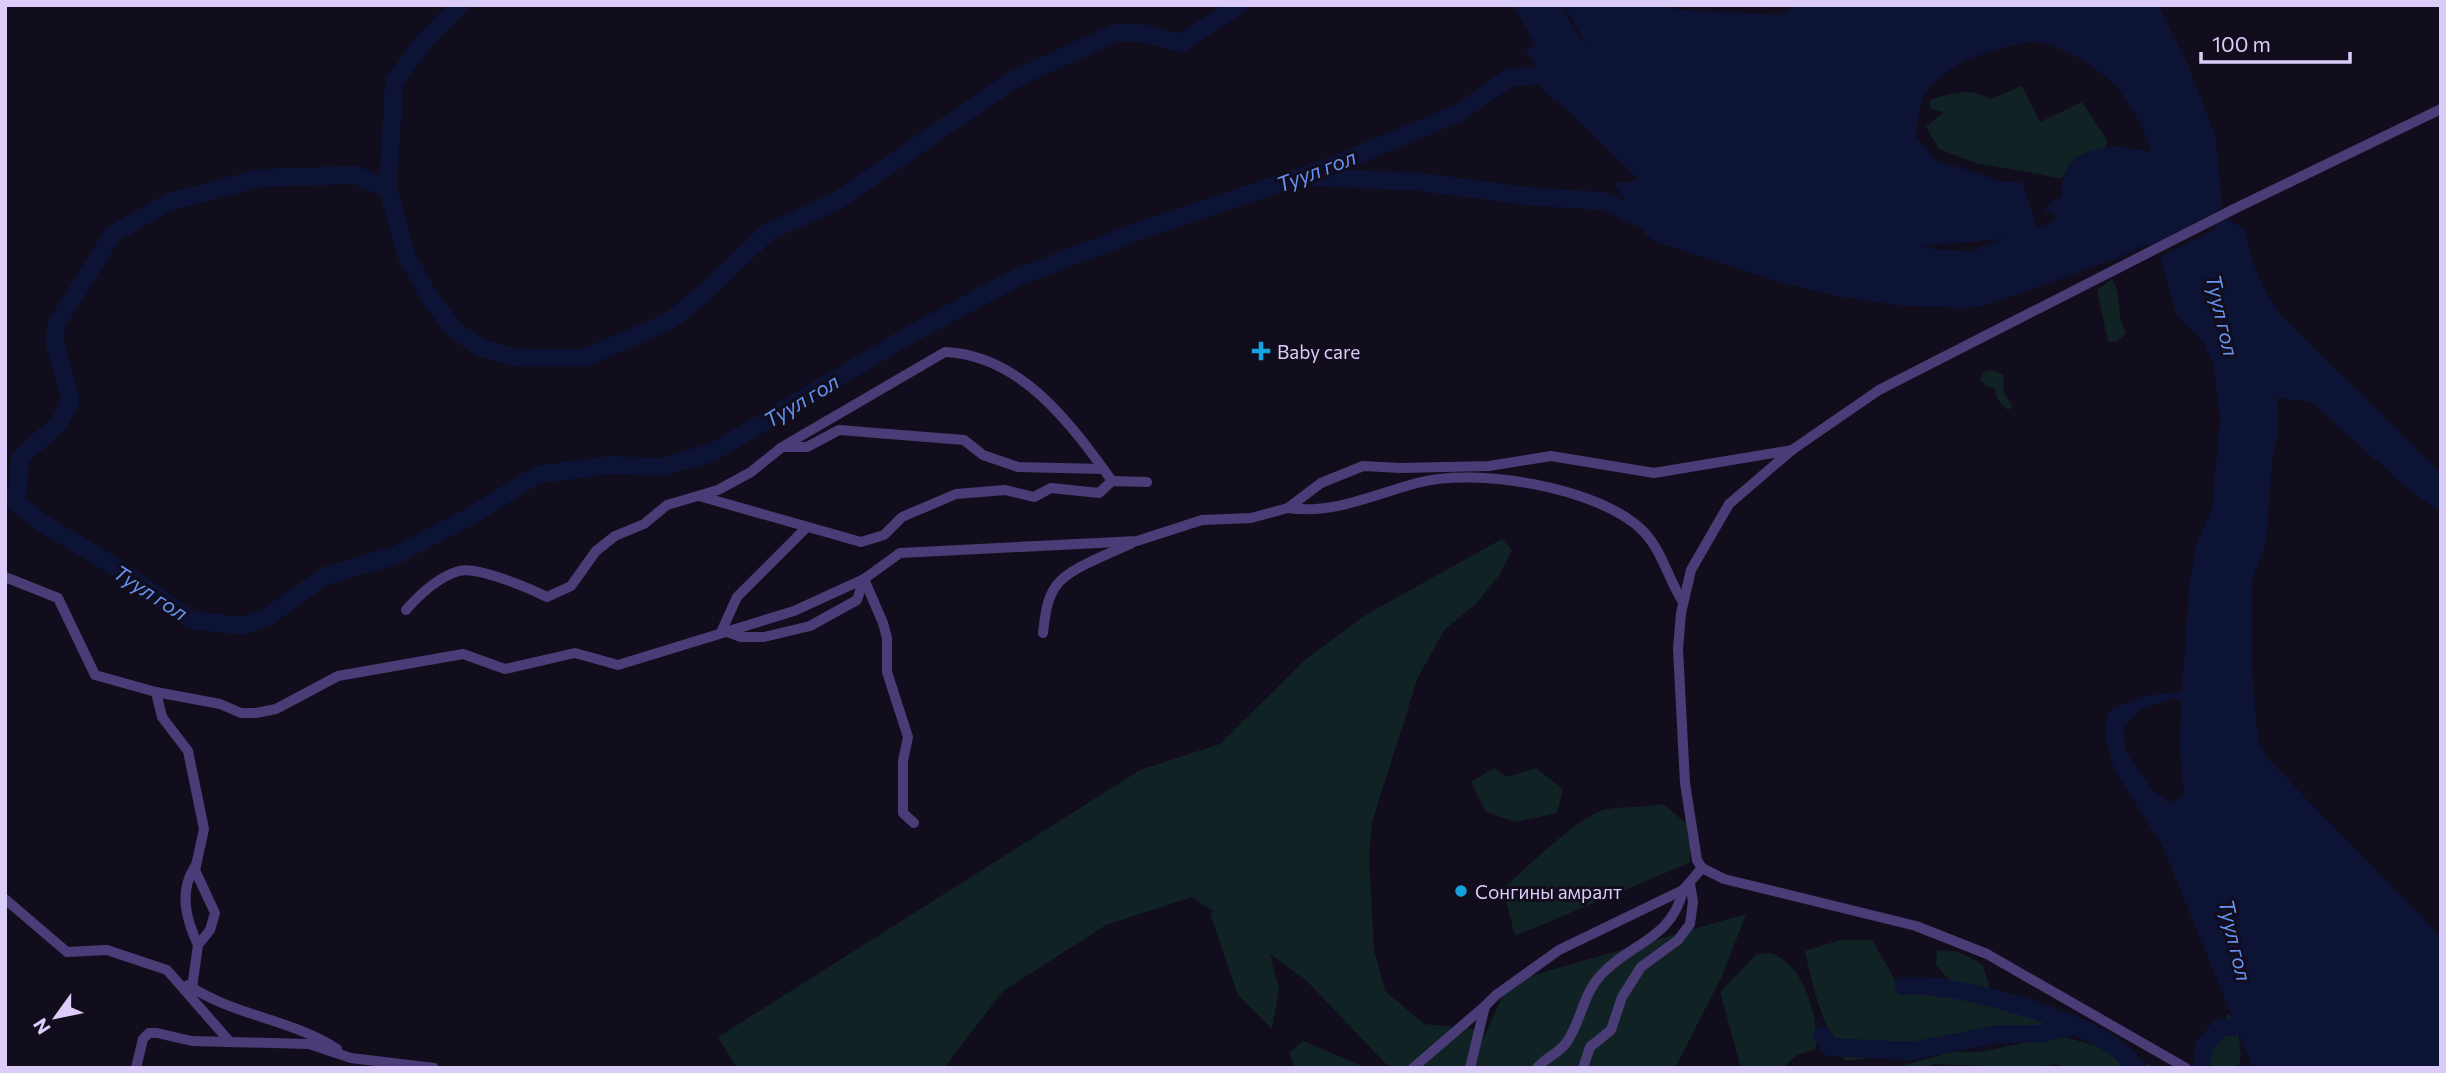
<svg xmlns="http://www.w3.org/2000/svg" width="2446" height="1073" font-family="Commissioner,sans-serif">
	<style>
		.green { fill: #112225 }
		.water { fill: #0d1335; fill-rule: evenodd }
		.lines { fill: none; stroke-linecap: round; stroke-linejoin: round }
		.river { stroke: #0d1335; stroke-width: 18 }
		.minor { stroke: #4a3c76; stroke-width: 10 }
		.poi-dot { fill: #14a1de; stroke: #120d1c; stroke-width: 2.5 }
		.labels { text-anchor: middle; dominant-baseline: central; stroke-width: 6; stroke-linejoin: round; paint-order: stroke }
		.poi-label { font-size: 19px; fill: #dbccfa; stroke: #120d1c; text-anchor: start }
		.water-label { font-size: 21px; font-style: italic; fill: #6493f1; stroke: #120d1c }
	</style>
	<rect width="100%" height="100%" fill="#120d1c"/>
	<g class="green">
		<path d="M2022,86L2040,122L2082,102L2107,140L2105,158L2060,178L1976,163L1939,149L1926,127L1944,112L1930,109V100C1951,93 1971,87 1990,99Z"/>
		<path d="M2112,279C2123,296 2115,317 2127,333L2116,342L2108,341L2097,290Z"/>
		<path d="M1992,370L2003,374L2004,394L2013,406L2008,410L1998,400L1995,389L1986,386L1980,379L1983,372Z"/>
		<path d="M1502,539L1512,550L1500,574L1476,604L1445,629L1418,677L1372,822L1369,858L1374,950L1385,991L1424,1024L1485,1030L1481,1043L1509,982L1746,914L1722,976L1675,1068H1397L1386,1064L1305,979L1270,954L1279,989L1272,1029L1238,995L1210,913L1214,912L1192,897L1106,925L1003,991L944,1068H737L718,1037L1140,770L1220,744L1307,658L1369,613Z"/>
		<path d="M1494,768L1507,777L1536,768L1563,789L1557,813L1516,822L1486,812L1471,782Z"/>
		<path d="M1663,804L1693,829L1689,863L1515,936L1503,889C1524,870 1582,812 1608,809C1626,806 1644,808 1663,804Z"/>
		<path d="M1840,940H1872L1901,990L1935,992L2058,1018L2063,1029L2049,1032H1997L1923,1051L1845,1061C1823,1028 1813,989 1805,951Z"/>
		<path d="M1937,950L1959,952L1983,965L1990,990L1956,989L1936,964Z"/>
		<path d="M1757,954C1761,954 1769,953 1773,954C1805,966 1819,1019 1816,1049L1797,1055L1783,1068H1741L1720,992Z"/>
		<path d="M2227,1014L2237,1019L2241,1056L2238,1068H2206L2204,1064C2210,1044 2222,1034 2227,1014Z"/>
		<path d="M2060,1036L2109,1049L2158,1068H2065L2056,1064L2031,1068L1934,1064L1922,1068H1877L1901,1066L1951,1052H1979Z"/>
		<path d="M1303,1041L1367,1068H1295L1289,1053Z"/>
	</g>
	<g class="water">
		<path d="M1513,5H1562L1574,31L1588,47L1564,5H1661L1681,10L1782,15L1797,5H2158L2189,67L2216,138L2222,208L2151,247L2145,245L2118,258L1990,304L1956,310L1953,307L1905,306L1836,296L1786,284L1655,242L1646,235L1614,183L1639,180L1560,103L1525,49L1536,46ZM2037,41C2098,60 2132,91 2151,151C2139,151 2130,148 2118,146C2112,145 2103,148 2097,149C2070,155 2061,170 2062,197L2051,201L2045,211L2057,217L2039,234L2023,183L2000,181L1935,160L1916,137C1918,125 1918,104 1925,94C1947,59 2000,47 2037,41ZM2036,236C2013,254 1947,253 1920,246Z"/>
		<path d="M2228,219L2245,230C2252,263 2261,289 2282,316L2441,473V512L2415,495L2311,402L2277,398L2278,435L2273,452L2266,543L2252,580V669L2258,741L2268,759L2441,937V1068H2253L2162,845L2114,769L2105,736L2107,714L2111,709L2143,696L2182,692L2189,586L2196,544L2212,510L2220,418L2213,363L2202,341L2177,316L2160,257L2217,229L2214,223ZM2174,698L2181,702L2180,750L2184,795L2170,803L2154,792L2125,750L2124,727L2141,709Z"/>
	</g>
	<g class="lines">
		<g class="river">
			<path d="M460,5L425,40L394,82L388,189L406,254L430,298L455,330L481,348L519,358H584L670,321L704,293L768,232L837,201L1013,80L1115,33H1141L1181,43L1239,5"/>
			<path d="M1312,177L1419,182L1535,197L1604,201L1638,217L1653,219"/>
			<path d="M1984,255L2057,230"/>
			<path d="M5,493L40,522L119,569L191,620L243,626L269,616L325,576L396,555L467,518L537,475L608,465L662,467L713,452L913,333L1018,277L1150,227L1326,168L1459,113L1508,78L1542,75L1558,92"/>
			<path d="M17,504L20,458L59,423L71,400L55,344L56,325L113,234L169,202L260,178L356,175L388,189"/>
			<path d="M1903,986C1957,982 2069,1016 2114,1046C2122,1052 2130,1061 2137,1068"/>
			<path d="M1822,1035L1830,1047L1912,1051L1998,1034H2038L2073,1026"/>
			<path d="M2201,1068L2204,1046L2220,1028L2258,1023"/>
		</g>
		<g class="minor">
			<path d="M785,447H807L839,430L964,440L983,455L1018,467L1103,469"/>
			<path d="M699,496L861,542L884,535L902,517L956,494L1005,490L1034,497L1051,488L1099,493L1112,481L1147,482"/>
			<path d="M1288,508C1333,515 1375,494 1417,483C1475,467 1601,487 1644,532C1662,551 1669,581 1683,602"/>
			<path d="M807,527L737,597L722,630L741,637H764L810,626L857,600L864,579"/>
			<path d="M5,577L58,598L95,675L156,692L220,704L241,713H256L276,709L338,676L463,654L505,669L575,653L618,665L794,611L864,579L900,553L1137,541L1202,520L1251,518L1288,508L1321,483L1363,466L1401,468L1489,466L1551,456L1654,473L1792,450"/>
			<path d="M864,579L883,623L887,638V672L908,737L903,761V813L914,823"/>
			<path d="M406,610C420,594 438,577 459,571C477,566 529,588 547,597L571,586L596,551L615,536L644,524L667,505L718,490L751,472L782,447L945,352C1021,355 1071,424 1112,481"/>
			<path d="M1043,633C1045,617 1046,600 1056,586C1068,568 1112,553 1132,543"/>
			<path d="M156,692L162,717L188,751L204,829L195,870L215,913L210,930L198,945L192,988"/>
			<path d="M196,865C178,891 186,919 198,945"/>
			<path d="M5,899L67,952L107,950L167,970L230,1042"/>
			<path d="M188,985C234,1016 291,1019 337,1049"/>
			<path d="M136,1068L143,1039L149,1033H157L192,1041L309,1044L351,1058L434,1068"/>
			<path d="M1413,1068L1485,1006"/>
			<path d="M1470,1068L1485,1006L1496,995L1559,950L1683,890L1702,868"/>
			<path d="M1537,1068C1545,1058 1558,1054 1566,1043C1581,1023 1582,996 1600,976C1629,943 1672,940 1683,890"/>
			<path d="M1583,1068L1590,1047L1611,1030L1622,997L1641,967L1678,940L1690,924L1693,902L1690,884"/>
			<path d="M2186,1068L1987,954L1916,926L1724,879L1702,868L1697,860L1685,783L1678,649L1681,613L1691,570L1729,504L1792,450L1879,390L2234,209L2441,109"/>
		</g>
	</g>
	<g class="poi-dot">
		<path d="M1257.5 340.5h7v7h7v7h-7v7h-7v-7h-7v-7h7z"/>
		<circle cx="1461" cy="891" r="7"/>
	</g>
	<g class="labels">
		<g class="poi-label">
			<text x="1277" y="351">Baby care</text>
			<text x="1475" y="891">Сонгины амралт</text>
		</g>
		<g class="water-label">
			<text transform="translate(1316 170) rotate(-21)">Туул гол</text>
			<text transform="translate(2223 315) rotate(77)">Туул гол</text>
			<text transform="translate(801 400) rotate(-31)">Туул гол</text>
			<text transform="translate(151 592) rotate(33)">Туул гол</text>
			<text transform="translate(2236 940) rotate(77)">Туул гол</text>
		</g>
	</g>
	<rect width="2446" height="1073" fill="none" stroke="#dbccfa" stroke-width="14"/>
	<g transform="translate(56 1017) rotate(237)" stroke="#120d1c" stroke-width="5" paint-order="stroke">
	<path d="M0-5L12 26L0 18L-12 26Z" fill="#dbccfa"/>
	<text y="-10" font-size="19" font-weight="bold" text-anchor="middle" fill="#dbccfa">N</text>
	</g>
	<path d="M2201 52v10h149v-10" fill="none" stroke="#dbccfa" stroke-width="3.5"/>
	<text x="2212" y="52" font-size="21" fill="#dbccfa" stroke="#120d1c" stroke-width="5" paint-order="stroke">100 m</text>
</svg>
